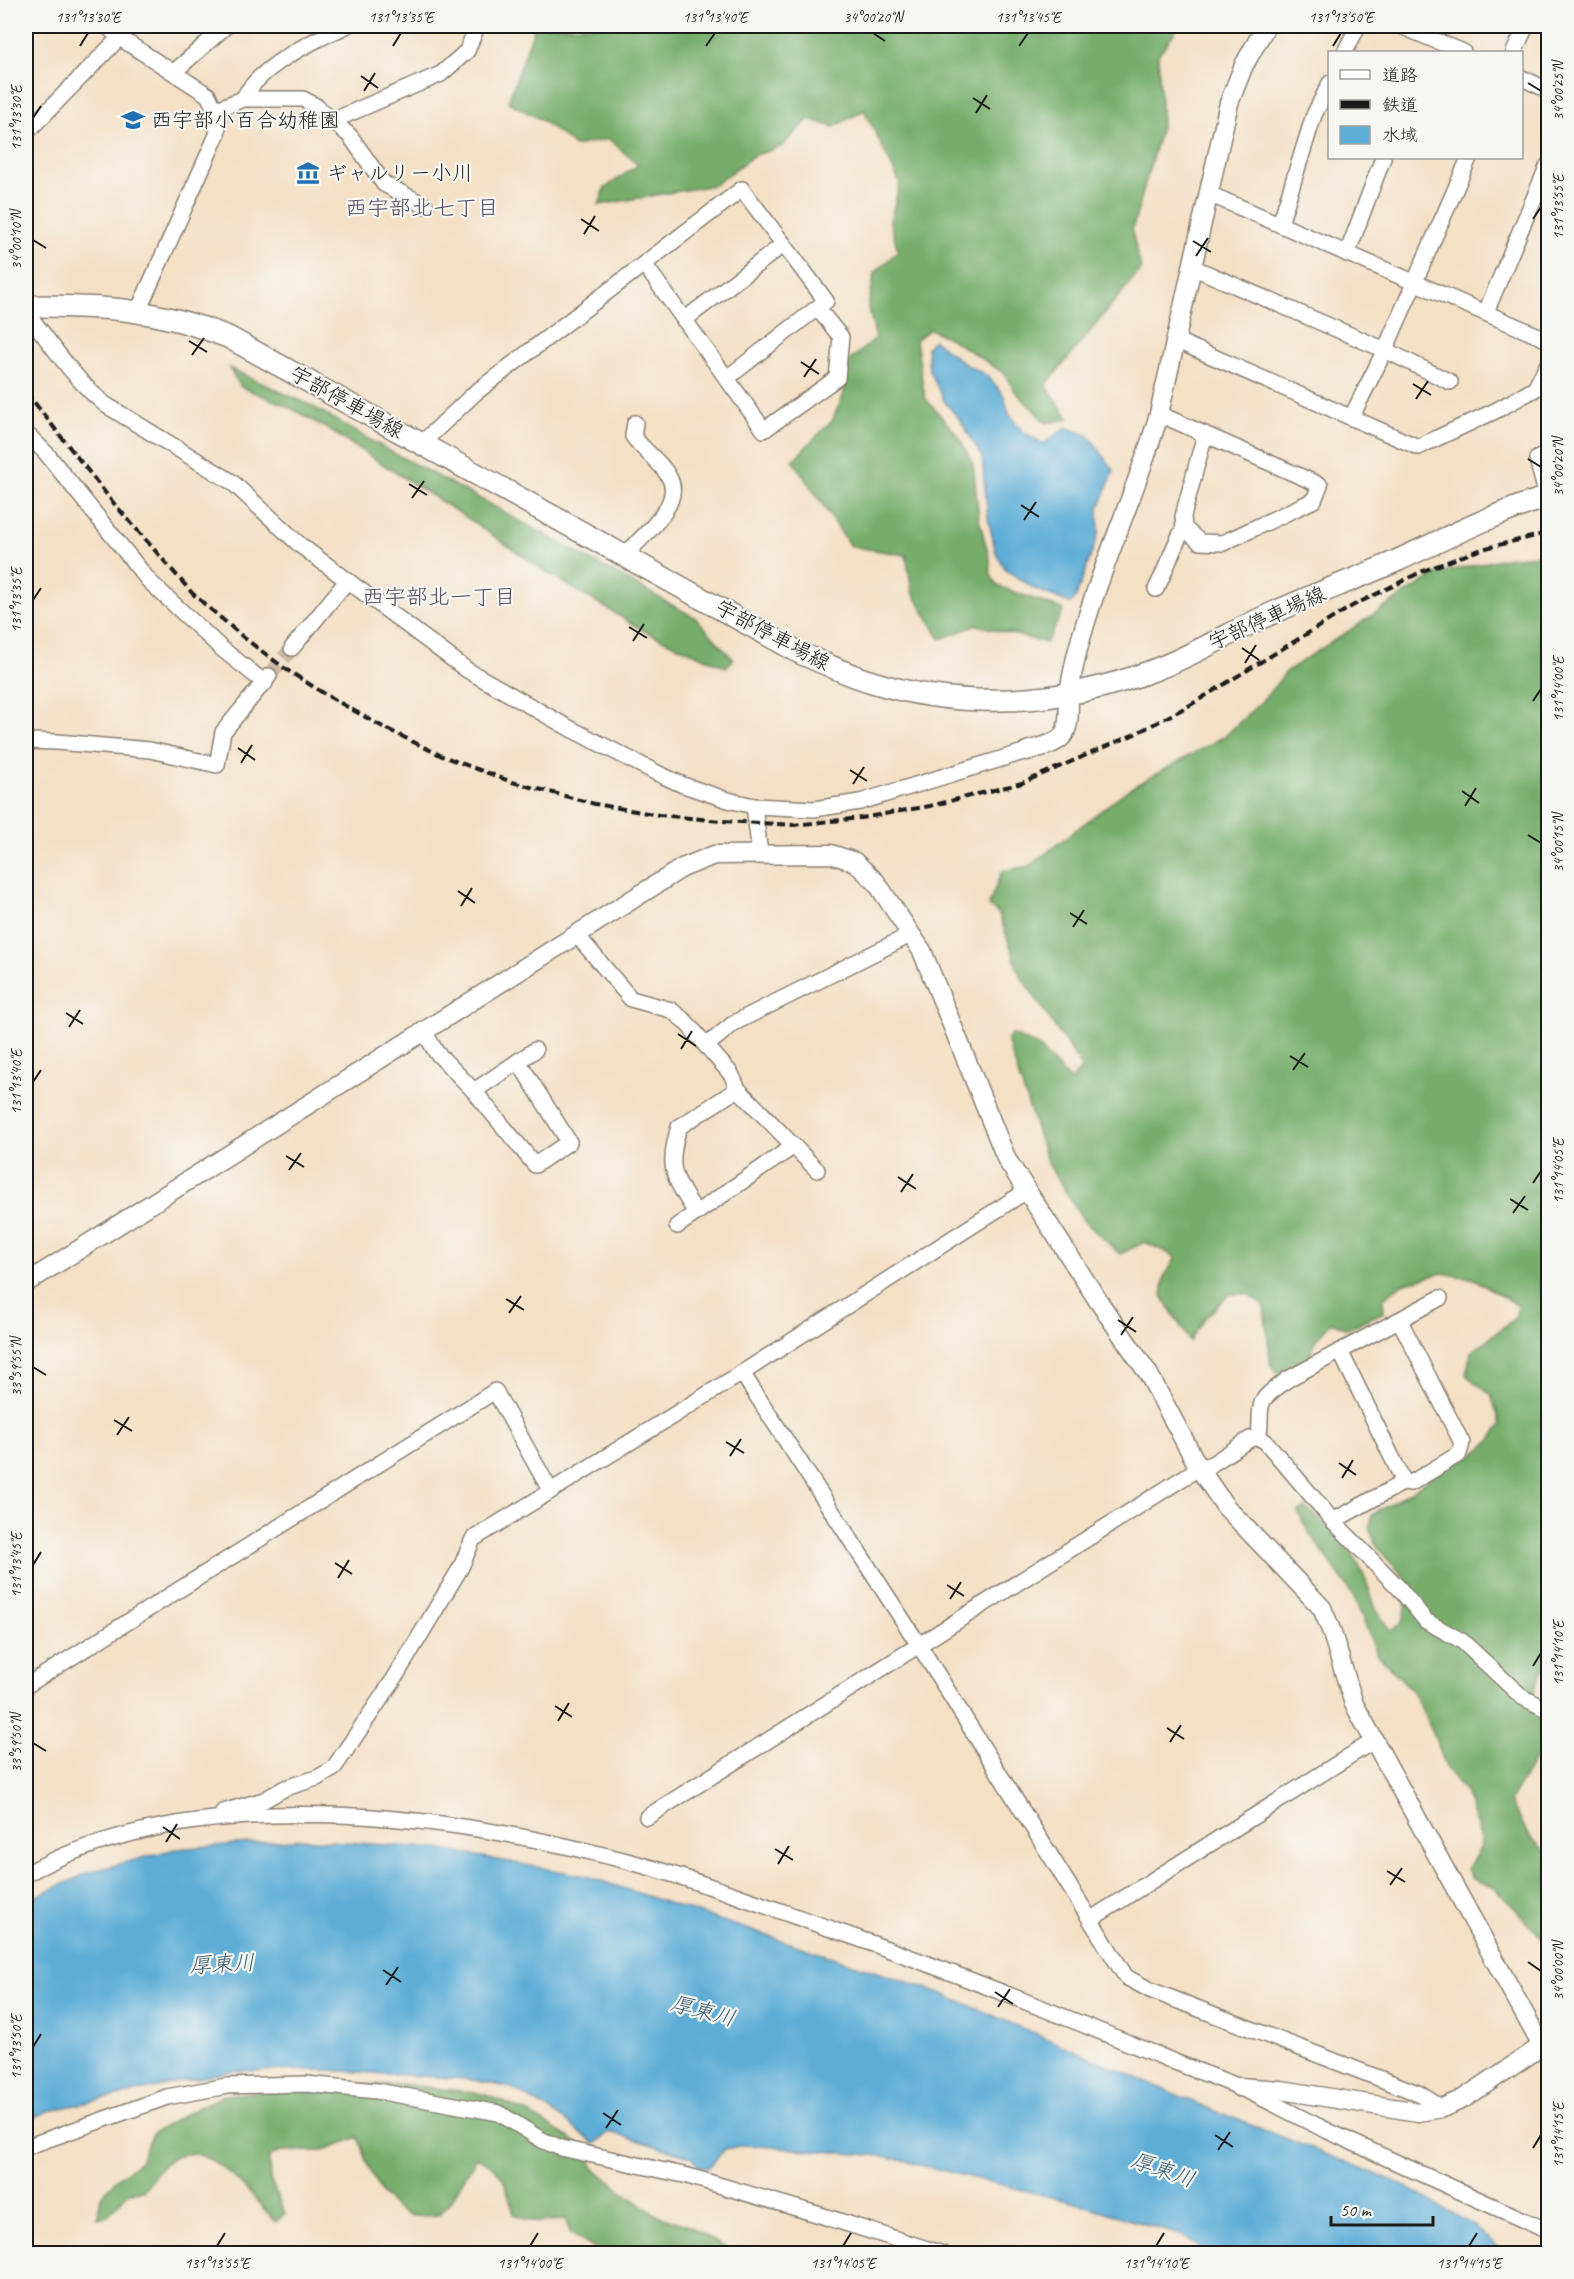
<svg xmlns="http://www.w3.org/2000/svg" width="1574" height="2279" font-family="Caveat,'Klee One',sans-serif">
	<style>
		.forest { fill: #76ad6b; stroke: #496444; stroke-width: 1.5 }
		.water { fill: #5dadd7; stroke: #3c647a; stroke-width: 1.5 }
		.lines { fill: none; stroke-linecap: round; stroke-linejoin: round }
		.minor-tunnel { stroke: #c9b9a3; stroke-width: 15; stroke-dasharray: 15 8; stroke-linecap: butt }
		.minor-casing { stroke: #887e70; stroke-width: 18 }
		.tertiary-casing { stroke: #887e70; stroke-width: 21 }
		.secondary-casing { stroke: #887e70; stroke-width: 24 }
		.minor { stroke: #fff; stroke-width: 15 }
		.tertiary { stroke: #fff; stroke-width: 18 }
		.secondary { stroke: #fff; stroke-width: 21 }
		.rail { stroke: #1c1c1c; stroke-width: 4; stroke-dasharray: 9 4.5; stroke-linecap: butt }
		.ticks { fill: none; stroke: #1c1c1c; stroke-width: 2 }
		.labels { text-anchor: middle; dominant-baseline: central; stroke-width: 4.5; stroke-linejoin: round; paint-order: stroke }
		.poi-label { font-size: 21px; fill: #1c1c1c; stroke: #f6f6f2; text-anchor: start }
		.street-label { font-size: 21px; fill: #1c1c1c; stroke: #f6f6f2 }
		.neighbourhood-label { font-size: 22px; fill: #524b61; stroke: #f6f6f2 }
		.water-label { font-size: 22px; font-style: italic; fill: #395d70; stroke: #f6f6f2 }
		.neatline { fill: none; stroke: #1c1c1c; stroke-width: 2 }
		.ticks-label { font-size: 15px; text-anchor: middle; fill: #1c1c1c }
	</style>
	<rect width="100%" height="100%" fill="#f6f6f2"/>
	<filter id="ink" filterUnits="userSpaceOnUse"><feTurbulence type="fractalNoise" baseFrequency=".0167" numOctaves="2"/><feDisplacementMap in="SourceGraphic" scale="12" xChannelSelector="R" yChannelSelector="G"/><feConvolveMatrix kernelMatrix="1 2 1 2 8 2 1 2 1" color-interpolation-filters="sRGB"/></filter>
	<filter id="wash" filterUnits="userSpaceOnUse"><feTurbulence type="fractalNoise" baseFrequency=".008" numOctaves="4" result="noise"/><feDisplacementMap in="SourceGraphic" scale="24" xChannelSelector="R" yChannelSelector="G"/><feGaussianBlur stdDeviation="1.35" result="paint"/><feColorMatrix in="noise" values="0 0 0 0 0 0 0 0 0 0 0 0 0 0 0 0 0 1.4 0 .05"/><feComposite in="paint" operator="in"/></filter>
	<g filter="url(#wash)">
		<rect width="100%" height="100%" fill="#f4e0c5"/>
		<g class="forest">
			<path d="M535,26H1179L1158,55L1162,123L1132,231L1141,269L1046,385L1069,419L1046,423L1014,390L1004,373L956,342L930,329L916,340L925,398L960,438L973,464L979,519L990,560L991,576L998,586L1064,610L1046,643L977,625L940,639L912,591L906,555L850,546L793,460L832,421L844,394L848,362L876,338L868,307L875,273L898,251L890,221L900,183L864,110L834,127L809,119L782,146L753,156L714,185L599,205L605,188L638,165L609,139L575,146L540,119L508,102Z"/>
			<path d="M229,368L310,405L384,448L486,502L696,618L733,659L726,667L646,632L548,573L464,516L326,428L285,405L241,387Z"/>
			<path d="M1548,554V1663C1538,1677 1528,1695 1537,1712C1540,1718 1546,1721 1548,1728C1549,1734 1548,1741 1548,1747L1532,1763L1510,1801L1531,1838L1548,1853V1944L1495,1887L1472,1879L1467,1869L1481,1847L1478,1827L1465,1792L1447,1770L1434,1735L1420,1706L1410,1688L1377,1654L1353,1595L1308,1531L1298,1512L1306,1508C1331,1530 1351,1545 1364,1576C1374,1600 1374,1611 1391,1631C1404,1624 1407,1616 1405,1601L1413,1588L1378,1548L1369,1529L1372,1515L1415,1489L1448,1464L1472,1456L1490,1441L1501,1425L1491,1395L1466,1375L1471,1352L1516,1317L1517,1305L1474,1279L1443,1273L1402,1284L1383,1299L1384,1312L1347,1329L1331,1322L1318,1337L1309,1357L1280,1375L1271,1366L1264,1306L1248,1294H1230L1204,1319L1190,1341L1162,1296L1164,1278L1176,1257L1145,1242L1120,1254L1084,1221L1047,1162L1007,1040L1011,1034L1038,1046L1071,1081L1082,1067L1020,975L999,914L988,906L1002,871L1029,866L1129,789L1225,736L1265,698L1287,671L1436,574L1505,558Z"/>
			<path d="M402,2084L484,2094L525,2111L584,2147L594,2168L623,2192L655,2214L691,2227L734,2253H601L571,2234L565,2219L537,2223L514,2214C506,2186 505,2169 477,2157L452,2199L439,2215C429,2215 415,2218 406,2214C378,2202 367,2164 358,2137C344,2143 330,2149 316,2151C298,2153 284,2146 269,2157L270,2179L285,2213L276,2222C256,2201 213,2144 180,2155C164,2160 152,2179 143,2191L129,2192L107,2216L97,2218L101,2197L115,2180L140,2161L153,2133L189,2112L224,2095L298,2088Z"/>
		</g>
		<g class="water">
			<path d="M934,340L965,364L988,376L1004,396L1009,414L1023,432L1043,444L1067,427L1088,435L1114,470L1098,511L1099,532L1076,597L1070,603L1035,589L1006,570L996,553L988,518L982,457L961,421L945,402L929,370L927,347Z"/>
			<path d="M303,1839L439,1849L586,1876L941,1993L1205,2107L1399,2183L1475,2226L1504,2253H1208L1183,2236L1080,2204L883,2156L745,2145L725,2149L708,2168L698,2166L693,2157L609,2132L595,2144L556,2114L512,2088L467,2079L326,2070L231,2071L48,2111L26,2122V1901L90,1872L175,1849Z"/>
		</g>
	</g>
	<g filter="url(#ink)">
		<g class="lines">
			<path class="minor-tunnel" d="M269,676L292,648"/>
			<g class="minor-casing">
				<g id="minor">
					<path d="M107,26L120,38L208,95L219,117L217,135L138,311"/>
					<path d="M1401,26L1463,52"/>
					<path d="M1345,52L1358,26"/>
					<path d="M1514,52L1526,26"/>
					<path d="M174,72L226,26"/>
					<path d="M1522,78L1548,90"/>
					<path d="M243,99H303L316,106L350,136L384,184L426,206"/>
					<path d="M217,109L243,99C260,66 312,41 346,26"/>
					<path d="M334,120L441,74L467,51L477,26"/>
					<path d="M26,133L131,26"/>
					<path d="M1209,194L1548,340"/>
					<path d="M1280,224L1314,115L1330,83"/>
					<path d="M1347,254L1383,158"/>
					<path d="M644,264L764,430L837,378L841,337L818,309"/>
					<path d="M1192,267L1385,350L1450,382"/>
					<path d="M26,312C52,344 73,379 106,405L232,482L300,545L467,670L569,728L657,773L683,785L728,800L754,806L814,809L860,802L1027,751"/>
					<path d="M1486,312L1548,165"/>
					<path d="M684,320L784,244"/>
					<path d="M1175,340L1418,447L1495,411L1535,389L1548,364"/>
					<path d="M1159,414L1320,485L1314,500L1223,543L1200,542L1184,528L1183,516L1205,434"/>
					<path d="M1351,418L1385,350L1469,158"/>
					<path d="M26,433L46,453L149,581L222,649L265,683"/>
					<path d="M422,443L475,393L742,189L826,301L727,378"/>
					<path d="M1547,497L1537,459L1548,453"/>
					<path d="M625,555C641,537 683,505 670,479C662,462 643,451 633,436L635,423"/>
					<path d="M1156,589C1167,569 1172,548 1184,528"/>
					<path d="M292,648L347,581"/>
					<path d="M26,741L57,742L150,750L217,765L223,732L269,676"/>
					<path d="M754,806L760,854"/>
					<path d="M576,934L631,999L671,1010L685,1021L731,1074L738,1089L817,1170"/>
					<path d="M424,1031L436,1052L474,1091L535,1165L569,1142L518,1061"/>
					<path d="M706,1046L734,1023L912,934"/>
					<path d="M474,1091L535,1050"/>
					<path d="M696,1213C674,1177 666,1170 679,1127L738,1089"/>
					<path d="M677,1226L794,1146"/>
					<path d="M1400,1321L1462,1443L1459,1454L1411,1483L1404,1482"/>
					<path d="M742,1373L919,1645L1126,1977L1150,1990L1420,2094L1442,2108"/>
					<path d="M1258,1437C1262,1426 1258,1414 1262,1403C1266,1393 1280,1386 1288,1379L1440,1298"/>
					<path d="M1333,1521L1404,1482L1341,1353"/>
					<path d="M26,1686L495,1391L550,1490"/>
					<path d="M223,1812L264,1800L285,1788L317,1778L333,1769L394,1679L461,1567L473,1539L742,1373L1028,1190"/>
					<path d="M647,1817L1199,1468L1212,1464L1250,1439L1258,1437L1266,1442L1333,1521L1399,1588L1426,1621L1462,1641L1522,1697L1548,1710"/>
					<path d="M26,1874C195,1781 446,1813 627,1861C697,1880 765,1906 834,1930C943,1968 1051,2011 1158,2055C1185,2067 1214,2076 1241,2088C1270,2101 1298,2117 1328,2131C1401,2165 1475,2198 1548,2231"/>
					<path d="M1091,1919L1375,1740"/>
					<path d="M26,2147L167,2097L227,2086L306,2084L377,2091L499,2113L542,2140L561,2148L688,2176L820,2215L943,2254"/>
				</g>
			</g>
			<g class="tertiary-casing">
				<g id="tertiary">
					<path d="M1027,751C1039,747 1057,745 1064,734C1071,722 1068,706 1069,693C1071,679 1074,666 1077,653C1098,571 1136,495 1159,414L1229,103L1244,65L1266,26"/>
					<path d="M26,1283L682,868L714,855L831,854L855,862L876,882L922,951L1007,1160L1099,1302L1148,1373L1199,1468L1225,1506L1322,1608L1331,1630L1354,1704L1542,2046L1463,2099L1442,2108L1418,2112L1281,2090L1239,2087"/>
				</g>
			</g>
			<g class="secondary-casing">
				<path id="secondary" d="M26,306C102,306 156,308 228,337L802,654C824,663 846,674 869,681C962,711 1063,705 1154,670C1192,656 1228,634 1264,617C1307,597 1351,581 1394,562C1445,539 1494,513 1548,497"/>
			</g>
			<use href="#minor" class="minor"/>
			<use href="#tertiary" class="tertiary"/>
			<use href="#secondary" class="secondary"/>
			<path class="rail" d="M26,392L111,500L193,594L243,637L287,670L328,696L383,727L442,756L512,782L595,804L659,815L721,821L793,825L861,818L930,806L1022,783L1135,734L1192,704L1354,605L1423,571L1482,549L1548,533"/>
		</g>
	</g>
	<path class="ticks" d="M873,33L885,41M80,46L88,33M393,46L401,33M706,46L715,33M1019,46L1028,33M1333,46L1341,33M361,76L378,88M1528,83L1541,91M364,91L375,73M973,98L990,109M976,113L987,95M33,118L41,106M581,219L599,231M1533,219L1541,207M584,234L595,216M33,240L46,248M1193,241L1211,252M1196,256L1208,238M189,341L207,352M192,355L204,338M801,362L819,374M804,377L816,359M1413,384L1431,395M1416,399L1428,381M1528,459L1541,467M409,484L427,495M412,498L424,481M1021,505L1039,517M1024,520L1036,502M33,600L41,588M629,627L647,638M633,641L644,624M1242,648L1259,660M1245,663L1256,645M1533,701L1541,689M238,748L255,760M241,763L252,745M850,770L867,781M853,784L864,767M1462,791L1479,803M1465,806L1476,788M1528,835L1541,843M458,891L475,903M461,906L472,888M1070,913L1087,924M1073,927L1084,910M66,1013L83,1024M69,1027L80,1010M678,1034L696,1046M681,1049L692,1031M1290,1056L1308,1067M1293,1070L1305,1053M33,1082L41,1070M286,1156L304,1167M289,1170L301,1153M898,1177L916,1189M1533,1183L1541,1171M901,1192L913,1174M1510,1199L1528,1210M1513,1213L1525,1196M506,1299L524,1310M509,1313L521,1296M1118,1320L1136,1332M1121,1335L1133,1317M33,1367L46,1375M114,1420L132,1431M117,1435L129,1417M726,1442L744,1453M730,1456L741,1439M1339,1463L1356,1475M1342,1478L1353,1460M335,1563L352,1574M33,1565L41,1552M338,1578L349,1560M947,1585L964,1596M950,1599L961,1582M1533,1666L1541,1653M555,1706L572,1717M558,1721L569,1703M1167,1728L1184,1739M1170,1742L1181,1725M33,1743L46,1751M163,1827L180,1839M166,1842L177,1824M775,1849L793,1860M778,1864L789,1846M1387,1871L1405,1882M1390,1885L1402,1868M1528,1962L1541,1971M383,1970L401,1982M386,1985L398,1967M995,1992L1013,2004M998,2007L1010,1989M33,2047L41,2034M603,2113L621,2125M606,2128L618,2110M1215,2135L1233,2147M1533,2148L1541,2135M1218,2150L1230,2132M217,2246L225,2233M530,2246L538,2233M843,2246L851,2233M1156,2246L1164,2233M1469,2246L1477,2233"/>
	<defs>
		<g id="school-bare" transform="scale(1.8)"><path d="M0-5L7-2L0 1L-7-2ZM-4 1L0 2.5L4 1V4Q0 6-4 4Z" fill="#1f6fb2" stroke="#f6f6f2" stroke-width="2.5" paint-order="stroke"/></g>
		<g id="museum-bare" transform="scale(1.8)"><path d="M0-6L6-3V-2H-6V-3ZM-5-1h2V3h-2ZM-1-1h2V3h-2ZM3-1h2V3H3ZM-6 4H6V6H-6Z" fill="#1f6fb2" stroke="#f6f6f2" stroke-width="2.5" paint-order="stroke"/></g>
	</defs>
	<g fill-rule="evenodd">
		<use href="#school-bare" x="133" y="120"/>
		<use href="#museum-bare" x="308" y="173"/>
	</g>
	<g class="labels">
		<g class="poi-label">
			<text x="151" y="120">西宇部小百合幼稚園</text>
			<text x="326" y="173">ギャルリー小川</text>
		</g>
		<g class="street-label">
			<text transform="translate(347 402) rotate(29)">宇部停車場線</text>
			<text transform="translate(1267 618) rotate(-24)">宇部停車場線</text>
			<text transform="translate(773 635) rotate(28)">宇部停車場線</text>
		</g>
		<g class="neighbourhood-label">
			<text x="422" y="208">西宇部北七丁目</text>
			<text x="439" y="597">西宇部北一丁目</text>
		</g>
		<g class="water-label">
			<text transform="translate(222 1964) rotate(-3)">厚東川</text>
			<text transform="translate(703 2011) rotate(15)">厚東川</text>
			<text transform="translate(1163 2170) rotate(19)">厚東川</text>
		</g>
	</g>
	<rect width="1574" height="2279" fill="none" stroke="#f6f6f2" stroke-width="66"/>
	<rect x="1328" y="51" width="195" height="108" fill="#f6f6f2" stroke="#9f9f9c" stroke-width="1.5"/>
	<rect x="1340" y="70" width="30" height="9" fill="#ffffff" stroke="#9f9f9c" stroke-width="1.5"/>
	<text x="1382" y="81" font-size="18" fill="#1c1c1c">道路</text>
	<rect x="1340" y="100" width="30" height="9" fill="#1c1c1c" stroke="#9f9f9c" stroke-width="1.5"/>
	<text x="1382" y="111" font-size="18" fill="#1c1c1c">鉄道</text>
	<rect x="1340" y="126" width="30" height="18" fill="#5dadd7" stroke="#9f9f9c" stroke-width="1.5"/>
	<text x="1382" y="141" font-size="18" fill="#1c1c1c">水域</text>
	<path d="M1331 2216v9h102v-9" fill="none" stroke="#1c1c1c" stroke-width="3"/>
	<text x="1340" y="2216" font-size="18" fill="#1c1c1c" stroke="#f6f6f2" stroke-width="4.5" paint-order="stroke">50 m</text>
	<rect x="33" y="33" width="1508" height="2213" class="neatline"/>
	<g class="ticks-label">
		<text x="88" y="22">131°13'30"E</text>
		<text x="401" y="22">131°13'35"E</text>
		<text x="715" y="22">131°13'40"E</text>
		<text x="873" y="22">34°00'20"N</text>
		<text x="1028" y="22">131°13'45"E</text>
		<text x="1341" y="22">131°13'50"E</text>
		<text transform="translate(1558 91) rotate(-90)" y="5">34°00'25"N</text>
		<text transform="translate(16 118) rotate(-90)" y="5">131°13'30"E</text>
		<text transform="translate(1558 207) rotate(-90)" y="5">131°13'55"E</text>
		<text transform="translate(16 240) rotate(-90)" y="5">34°00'10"N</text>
		<text transform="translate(1558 467) rotate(-90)" y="5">34°00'20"N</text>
		<text transform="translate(16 600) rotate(-90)" y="5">131°13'35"E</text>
		<text transform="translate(1558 689) rotate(-90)" y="5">131°14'00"E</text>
		<text transform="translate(1558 843) rotate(-90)" y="5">34°00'15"N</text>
		<text transform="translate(16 1082) rotate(-90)" y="5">131°13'40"E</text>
		<text transform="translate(1558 1171) rotate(-90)" y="5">131°14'05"E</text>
		<text transform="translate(16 1367) rotate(-90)" y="5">33°59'55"N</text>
		<text transform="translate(16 1565) rotate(-90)" y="5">131°13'45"E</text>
		<text transform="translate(1558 1653) rotate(-90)" y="5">131°14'10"E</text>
		<text transform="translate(16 1743) rotate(-90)" y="5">33°59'50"N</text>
		<text transform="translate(1558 1971) rotate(-90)" y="5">34°00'00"N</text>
		<text transform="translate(16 2047) rotate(-90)" y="5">131°13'50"E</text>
		<text transform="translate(1558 2135) rotate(-90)" y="5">131°14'15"E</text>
		<text x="217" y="2268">131°13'55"E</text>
		<text x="530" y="2268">131°14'00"E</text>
		<text x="843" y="2268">131°14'05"E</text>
		<text x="1156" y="2268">131°14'10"E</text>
		<text x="1469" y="2268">131°14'15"E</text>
	</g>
</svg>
